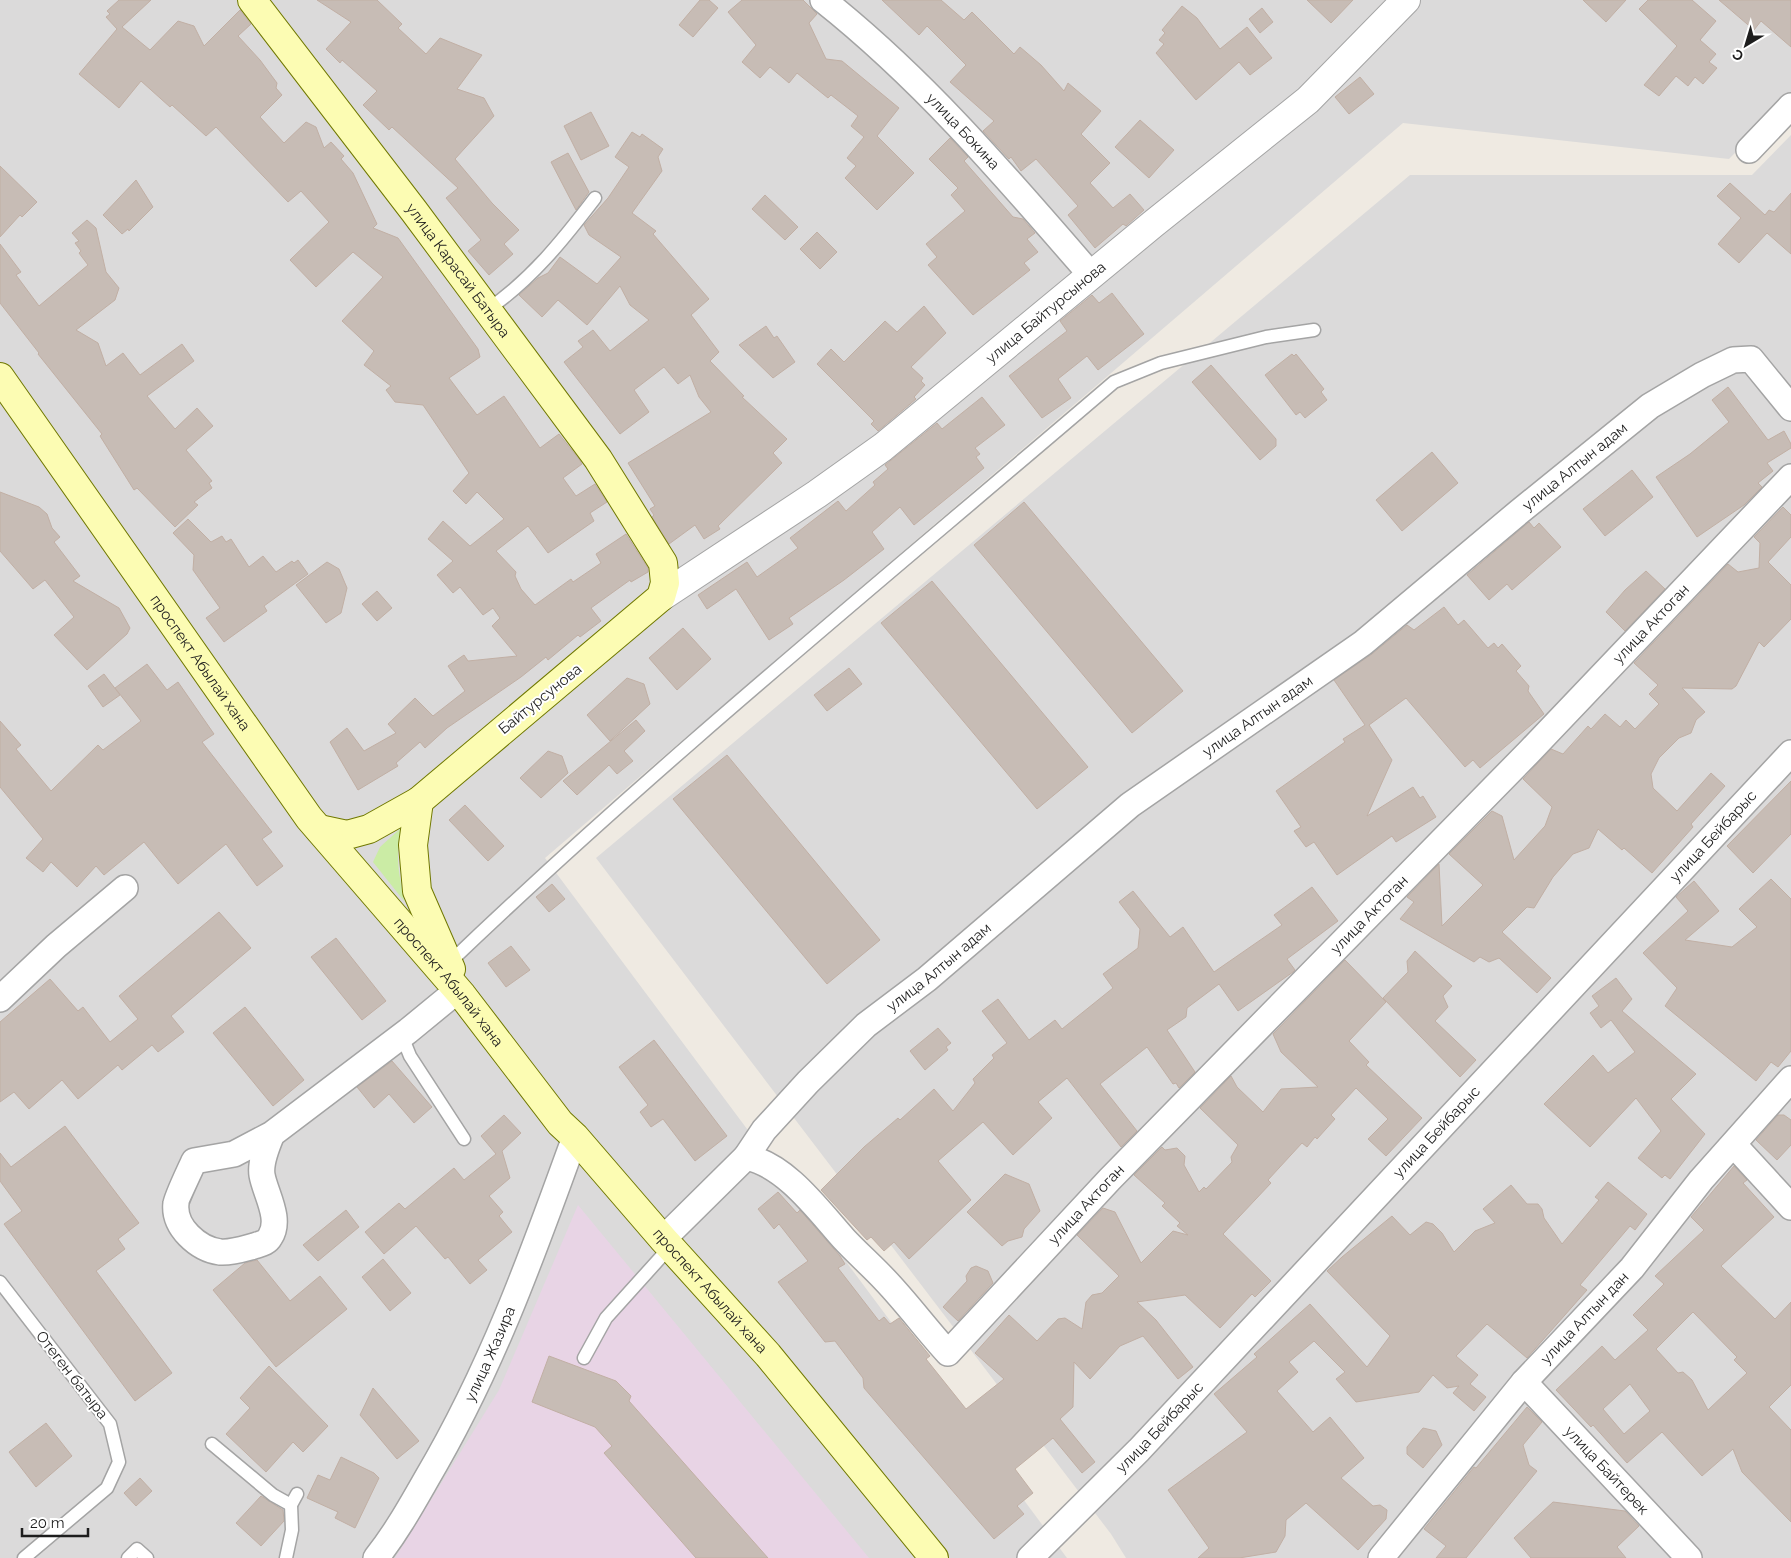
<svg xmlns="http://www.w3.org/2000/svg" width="1791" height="1558" font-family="Raleway,sans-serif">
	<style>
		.residential { fill: #dbdada }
		.industrial { fill: #e8d4e5 }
		.grass { fill: #cbeca5 }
		.building { fill: #c7bcb5; stroke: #c1afa4; fill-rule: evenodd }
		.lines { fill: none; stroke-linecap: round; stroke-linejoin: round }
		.service-casing { stroke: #a4a4a4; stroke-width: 15 }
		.minor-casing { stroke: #a4a4a4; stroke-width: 28 }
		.tertiary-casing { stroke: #a4a4a4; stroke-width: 30 }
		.secondary-casing { stroke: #707800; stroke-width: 30 }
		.service { stroke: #fff; stroke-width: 12 }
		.minor { stroke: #fff; stroke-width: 25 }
		.tertiary { stroke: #fff; stroke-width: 28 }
		.secondary { stroke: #fcfcb3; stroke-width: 28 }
		.labels { text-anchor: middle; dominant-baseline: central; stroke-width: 4; stroke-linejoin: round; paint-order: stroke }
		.street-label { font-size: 15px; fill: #1d1d1d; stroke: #fff }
	</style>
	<rect width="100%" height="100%" fill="#efeae2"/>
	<g class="residential">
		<path d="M0,0H1791V96L1729,159L1403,123L545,858L1067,1558H0Z"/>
		<path d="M1791,135V1558H1126L1111,1534L596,858L1410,175H1752Z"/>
	</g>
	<path class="industrial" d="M578,1205L869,1558H395L499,1390Z"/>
	<path class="grass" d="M401,828C395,859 399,870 404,901L373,862L380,847Z"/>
	<g class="building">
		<path d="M119,0H151L122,27L150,50L178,21L194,26L204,46L240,10L251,24L238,36L260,60L277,83L276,88L282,95L260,117L284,143L306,122L316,127L324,148L331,142L344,156L341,159L353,173L377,224L373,228L398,238L478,349L480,357L449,378L477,415L504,396L540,448L559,434L579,459L582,464L563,478L576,496L595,484L607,502L590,513L594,521L548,553L528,526L496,551L516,572L515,576L521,589L535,605L571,579L573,582L601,563L596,554L626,534L648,568V572L631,582L630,580L591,608L601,621L580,637L578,635L548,660L546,657L521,677L447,728L425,748L420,742L396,763L398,766L358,790L330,742L347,728L364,751L396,733L388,724L415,698L433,716L465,691L448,666L464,655L468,661L517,656L492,626L500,618L493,608L483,615L460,587L453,593L437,575L453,561L428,539L443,521L470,546L504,519L477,492L466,504L453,491L469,473L423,405L395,402L386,390L391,386L364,365L374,351L342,321L383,277L353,252L316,287L290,260L329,222L301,191L288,202L216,127L206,136L172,105L170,107L141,81L119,108L79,74L117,29L106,17L110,14L107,11Z"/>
		<path d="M317,0H377L402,24L398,28L426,54L440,38L482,55L457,89L484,98L494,116L455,159L492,203L519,230L504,244L513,254L489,275L468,251L481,240L446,198L458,188L392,127L389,130L363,105L377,91L342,60L340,63L326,49L351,22Z"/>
		<path d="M700,0H709L718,8L693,37L679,25Z"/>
		<path d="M742,0H803L817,14L809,23L826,59L842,61L899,108L877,136L914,173L877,210L845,178L856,166L847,158L864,137L851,126L858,116L831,95L828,98L797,73L789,83L770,67L760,78L742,62L756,45L728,12Z"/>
		<path d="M882,0H941L964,20L972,12L1014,54L1020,47L1041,65L1064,91L1068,83L1101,111L1081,134L1110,163L1090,183L1113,208L1130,194L1144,210L1126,226L1123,224L1095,248L1068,215L1078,206L1036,159L1021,171L1011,157L1009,159L983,131L994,121L950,82L966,65L927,26L919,35Z"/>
		<path d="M1307,0H1353L1331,23Z"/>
		<path d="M1583,0H1626L1606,22Z"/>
		<path d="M1648,0H1692L1716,21L1700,40L1716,54L1709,62L1717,68L1703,84L1695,77L1688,86L1676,76L1659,96L1644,85L1677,46L1639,9Z"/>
		<path d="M1719,0H1791V47L1761,21L1754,30Z"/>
		<path d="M1182,6L1197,18L1220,49L1247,27L1272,58L1250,75L1239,62L1196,100L1156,53L1164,44L1159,40L1165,33L1162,30Z"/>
		<path d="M1262,8L1273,22L1260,33L1249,19Z"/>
		<path d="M1360,77L1374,94L1349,114L1335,97Z"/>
		<path d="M591,112L609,146L581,160L564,126Z"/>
		<path d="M1140,120L1174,150L1149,178L1115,147Z"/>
		<path d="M632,132L640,137L642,134L663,149L658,157L662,171L632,213L656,231L653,234L709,299L691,315L719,352L710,361L744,396L742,397L787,439L773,453L782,463L718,526L720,529L704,539L695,525L669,544L652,517L654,515L650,509L655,506L628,463L711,412L699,397L690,375L678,384L664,367L634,390L649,412L620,434L564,362L583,347L578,341L593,330L610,351L649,320L630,305L620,286L587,325L558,300L542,317L519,295L538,278L548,273L560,257L597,284L621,257L589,235L584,225L608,198L629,167L615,157Z"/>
		<path d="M950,138L968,157L964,161L1013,217L1023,219L1035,233L1027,239L1038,252L1024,263L1030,270L973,315L928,265L937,257L926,244L965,211L951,195L958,188L929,159Z"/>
		<path d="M568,153L589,192L576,210L551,162Z"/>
		<path d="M0,166L37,202L22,217L20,215L0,237Z"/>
		<path d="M136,180L153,207L129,231L128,229L122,234L103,215Z"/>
		<path d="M1730,183L1765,215L1769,210L1774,212L1791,193V254L1767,233L1739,263L1718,244L1741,218L1717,196Z"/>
		<path d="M765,195L798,227L785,240L752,209Z"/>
		<path d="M87,220L96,228L106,272L119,288L115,300L76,330L98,343L106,366L123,353L140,375L182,344L194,361L147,396L175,429L197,408L213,426L186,450L212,481L209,483L212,488L194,502L198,505L175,527L137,488L134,490L100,436L102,434L38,354L39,353L0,303V244L21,272L16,275L39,306L88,265L79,253L81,251L75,243L79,241L72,233Z"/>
		<path d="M817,232L837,252L820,269L800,249Z"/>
		<path d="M1112,293L1144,334L1098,370L1087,356L1058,379L1071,398L1042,418L1009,376L1067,331L1060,321L1081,304L1092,295L1099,303Z"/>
		<path d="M924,306L946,333L911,367L923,378L921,381L925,385L914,397L916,399L878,431L871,424L874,421L817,364L831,349L844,362L885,321L897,332Z"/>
		<path d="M766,326L774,338L777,336L795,362L773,378L739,345Z"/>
		<path d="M1292,354L1294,356L1296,354L1324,389L1321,392L1327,400L1305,418L1300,412L1296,415L1265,375Z"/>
		<path d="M1211,365L1276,439V446L1260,460L1192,382Z"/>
		<path d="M1728,387L1768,440L1784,431L1791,444V448L1767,463L1773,471L1758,483L1762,487L1744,505L1697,537L1656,477L1690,454L1729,422L1712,400Z"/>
		<path d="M982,397L1005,425L975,448L980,454L976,457L984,468L914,525L900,507L872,532L884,549L844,580L789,618L793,624L769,640L736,589L707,609L698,595L747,562L757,577L798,548L790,538L838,501L846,511L875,485L873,482L888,469L885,465L937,423L942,429Z"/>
		<path d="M1432,452L1458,483L1402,531L1376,500Z"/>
		<path d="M1632,470L1653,497L1605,536L1583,509Z"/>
		<path d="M0,492L39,507L47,514L52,528L60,537L54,542L80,576L73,581L119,608L130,628L127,634L87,670L54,635L74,617L45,580L33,589L0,551Z"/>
		<path d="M1024,502L1183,691L1132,733L974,545Z"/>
		<path d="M1783,507L1791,515V537L1768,562L1791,585V619L1764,647L1759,642L1736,686L1732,689L1682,688L1705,712L1696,720L1691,733L1679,738L1659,758L1651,774L1653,788L1677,811L1711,773L1725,786L1691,824L1693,827L1652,873L1624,848L1622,850L1598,829L1589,848L1573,854L1553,877L1534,908L1527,907L1502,932L1551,978L1537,993L1499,958L1489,962L1480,957L1474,962L1400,919L1414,902L1407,897L1439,864L1442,926L1483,885L1449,854L1492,811L1502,816L1514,860L1545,826L1552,807L1523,779L1551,749L1563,754L1588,726L1591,729L1605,714L1620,727L1626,720L1635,729L1659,704L1649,694L1658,685L1634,663L1728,564L1738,572L1759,568L1760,543L1754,537Z"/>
		<path d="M188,519L211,542L222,536L226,542L231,539L249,567L263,556L276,572L292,561L294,563L298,560L308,574L264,606L267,611L224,642L206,618L220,608L193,570L194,555L173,533Z"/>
		<path d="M1529,522L1534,528L1539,523L1561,547L1512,590L1507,584L1489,600L1467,575Z"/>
		<path d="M327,562L339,569L347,588L341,613L326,623L296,585Z"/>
		<path d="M1646,571L1665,589L1625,631L1606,612L1625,590Z"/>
		<path d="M932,581L1088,767L1037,809L881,623Z"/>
		<path d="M377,591L392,608L377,621L362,604Z"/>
		<path d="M1444,607L1458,625L1464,620L1488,648L1494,643L1498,648L1502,644L1521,666L1516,671L1529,686L1528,691L1544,714L1480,768L1473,760L1465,767L1406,698L1369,725L1392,760L1367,816L1413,787L1420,798L1423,796L1436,817L1396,842L1392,836L1337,875L1314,842L1306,847L1294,831L1301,827L1276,791L1345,742L1343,739L1365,725L1334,680L1372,654L1407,625L1414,630Z"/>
		<path d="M683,628L711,659L677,690L649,658Z"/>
		<path d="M147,664L167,690L178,682L214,734L202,742L272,832L262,839L283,866L257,886L226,844L178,884L144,842L104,875L96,866L77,887L51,862L43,872L26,858L43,839L0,787V721L21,745L16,749L51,791L98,745L103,750L141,721L115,688Z"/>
		<path d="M849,668L862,684L827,711L814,695Z"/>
		<path d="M104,674L120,695L103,707L88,686Z"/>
		<path d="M627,678L644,684L650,704L610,741L587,715Z"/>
		<path d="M636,720L645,731L624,751L633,761L617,774L609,765L577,795L563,781Z"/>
		<path d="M548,751L562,756L568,773L541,798L520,778Z"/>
		<path d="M727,755L880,940L827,984L673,799Z"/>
		<path d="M1791,781V834L1753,873L1727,846Z"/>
		<path d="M465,805L504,846L488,861L449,820Z"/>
		<path d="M1771,879L1791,899V1051L1778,1067L1771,1062L1756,1081L1665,1006L1677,988L1643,953L1688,911L1676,897L1694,881L1719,911L1685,940L1732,947L1757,927L1739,909Z"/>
		<path d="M552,884L565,899L549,912L536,897Z"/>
		<path d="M1312,887L1338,921L1287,959L1295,970L1293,972L1238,1011L1219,984L1187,1008L1186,1017L1167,1030L1195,1072L1179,1088L1176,1083L1173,1084L1147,1047L1100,1084L1137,1131L1121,1147L1067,1078L1038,1102L1052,1118L1013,1155L983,1122L938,1161L971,1200L909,1259L894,1242L884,1251L871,1237L867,1240L821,1190L864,1147L898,1118L900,1120L934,1089L953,1111L975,1083L973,1079L994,1058L992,1055L1007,1043L982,1011L998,999L1029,1040L1055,1020L1062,1029L1113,988L1103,974L1138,948L1140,929L1119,902L1133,891L1170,937L1183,927L1214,972L1282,925L1274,915Z"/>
		<path d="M219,912L251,948L171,1016L184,1032L158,1052L152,1045L122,1070L118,1065L78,1099L62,1080L29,1109L14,1092L0,1102V1022L50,979L78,1011L83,1007L110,1042L138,1019L119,996Z"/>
		<path d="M336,938L386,1001L362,1020L311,957Z"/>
		<path d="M511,946L530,970L506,987L488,963Z"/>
		<path d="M1415,951L1452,986L1443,996L1448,1007L1435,1021L1476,1060L1460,1077L1383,998L1408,972L1407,961Z"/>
		<path d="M1345,960L1386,1002L1349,1041L1369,1062L1366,1065L1422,1118L1386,1156L1368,1139L1388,1119L1356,1088L1331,1115L1335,1119L1317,1139L1315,1137L1307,1147L1302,1143L1268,1180L1271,1183L1223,1234L1271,1281L1255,1297L1252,1294L1220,1328L1185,1295L1137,1302L1156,1320L1193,1367L1178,1379L1143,1336L1120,1346L1090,1379L1074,1362L1073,1407L1060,1419L1095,1462L1082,1473L1053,1438L1015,1469L1033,1493L1017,1506L1024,1514L994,1539L864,1388L863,1378L835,1341L825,1342L778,1282L808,1261L779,1224L774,1229L758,1209L778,1192L797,1213L800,1210L840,1256L845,1264L838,1268L879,1321L884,1317L890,1324L899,1318L930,1356L926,1359L966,1409L1004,1379L975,1353L1009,1315L1037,1341L1058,1319L1065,1318L1082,1329L1086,1302L1092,1295L1102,1293L1119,1276L1077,1235L1103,1208L1115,1212L1141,1263L1173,1231L1188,1235L1177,1226L1180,1223L1162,1206L1165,1203L1134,1175L1162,1147L1165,1150L1177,1148L1185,1156L1184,1165L1199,1192L1204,1187L1206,1189L1232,1162L1231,1157L1238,1145L1200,1108L1231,1076L1237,1087L1263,1112L1281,1089L1318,1087L1281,1052L1273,1034Z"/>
		<path d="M1616,978L1632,999L1622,1011L1696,1074L1671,1099L1705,1134L1670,1179L1665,1175L1662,1178L1638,1158L1661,1131L1636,1098L1590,1147L1544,1104L1593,1055L1608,1073L1635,1052L1611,1020L1601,1028L1590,1013L1599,1006L1592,996Z"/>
		<path d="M245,1007L304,1080L273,1106L213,1033Z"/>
		<path d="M938,1028L951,1043L946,1047L948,1050L925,1070L910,1051Z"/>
		<path d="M654,1040L727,1136L695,1161L663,1119L651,1127L640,1112L648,1105L619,1067Z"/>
		<path d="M392,1061L432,1107L414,1123L389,1094L374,1108L357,1087Z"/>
		<path d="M504,1115L521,1133L502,1151L510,1178L489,1196L503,1212L499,1216L512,1232L478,1260L487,1270L470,1284L448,1257L445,1259L416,1226L384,1254L365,1232L399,1203L405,1209L454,1168L464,1180L496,1154L481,1136Z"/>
		<path d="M1778,1115H1784L1791,1120V1145L1777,1160L1756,1140Z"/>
		<path d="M65,1126L139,1223L118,1239L125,1249L96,1271L172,1373L135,1401L4,1224L22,1211L0,1181V1153L11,1167Z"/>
		<path d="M1734,1166L1747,1180L1743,1183L1774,1217L1721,1266L1775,1319L1791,1302V1385L1769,1407L1791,1430V1522L1742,1472L1733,1449L1702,1476L1662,1432L1627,1463L1593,1425L1591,1427L1556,1390L1602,1346L1615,1360L1648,1330L1633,1315L1664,1284L1655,1276L1704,1230L1691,1217ZM1693,1312L1737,1357L1734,1360L1747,1373L1708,1410L1692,1380L1683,1372L1678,1373L1656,1349ZM1630,1384L1650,1411L1624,1434L1603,1409Z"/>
		<path d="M1005,1174L1029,1184L1040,1211L1024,1229L1022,1237L1008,1241L1002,1246L967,1212Z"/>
		<path d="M1608,1182L1647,1214L1635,1230L1630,1226L1580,1285L1587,1290L1527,1358L1487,1324L1456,1356L1478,1375L1470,1384L1486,1397L1474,1411L1453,1393L1459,1386L1447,1388L1433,1375L1419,1392L1356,1402L1336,1379L1345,1372L1314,1341L1289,1362L1298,1372L1277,1391L1313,1432L1330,1417L1364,1458L1341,1478L1373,1506L1380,1505L1387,1510L1386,1519L1358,1550L1306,1503L1286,1520L1285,1536L1276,1552L1239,1558H1198L1209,1548L1168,1490L1247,1432L1214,1394L1257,1357L1254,1354L1310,1304L1367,1367L1390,1336L1327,1271L1342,1257L1392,1216L1410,1235L1426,1222L1433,1224L1442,1233L1454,1252L1475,1231L1495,1223L1483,1209L1511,1185L1527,1204H1538L1542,1209L1544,1218L1562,1244L1599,1200L1595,1197Z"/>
		<path d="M346,1210L359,1227L318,1261L303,1245Z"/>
		<path d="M383,1259L411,1293L390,1311L362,1277Z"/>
		<path d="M257,1260L290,1301L320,1276L347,1309L276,1367L213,1290L245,1263Z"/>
		<path d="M976,1266L988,1271L993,1283L958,1321L943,1307L967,1281L966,1276L971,1268Z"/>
		<path d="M549,1356L616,1381L631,1396L629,1401L768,1558H696L604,1453L612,1446L595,1427L532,1402Z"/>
		<path d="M269,1366L328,1426L303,1452L293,1442L266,1472L226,1434L250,1408L240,1398Z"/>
		<path d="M373,1388L419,1441L397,1459L360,1415Z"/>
		<path d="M1527,1407L1542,1422L1523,1445L1529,1465L1537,1471L1466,1558H1436L1446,1546L1424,1529L1474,1467L1476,1468Z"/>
		<path d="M46,1423L72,1456L36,1487L9,1452Z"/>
		<path d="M1423,1428L1436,1431L1442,1445L1423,1468L1407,1454V1447Z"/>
		<path d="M341,1457L374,1473L379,1478L355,1528L335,1518L338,1512L307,1498L318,1475L330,1480Z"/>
		<path d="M140,1478L152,1491L136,1506L124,1493Z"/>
		<path d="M261,1496L283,1510L284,1521L261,1546L236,1523Z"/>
		<path d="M1553,1502L1625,1511L1639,1526L1617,1547L1626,1558H1531L1514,1538Z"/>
	</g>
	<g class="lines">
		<g class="service-casing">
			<g id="service">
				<path d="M487,310C531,280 563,240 595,198"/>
				<path d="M448,964C661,760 890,574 1114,382L1161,363L1266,337L1314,330"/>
				<path d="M402,1036L410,1056L464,1139"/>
				<path d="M0,1282L110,1424L119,1462L107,1488L24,1558"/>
				<path d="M584,1358L606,1318L670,1247"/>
				<path d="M212,1444L273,1495L291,1505"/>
				<path d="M128,1558L137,1549L147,1558"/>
				<path d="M286,1558L292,1530L291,1505L297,1494"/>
			</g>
		</g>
		<g class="minor-casing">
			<g id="minor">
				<path id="s1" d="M823,0C924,80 1007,178 1091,275"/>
				<path d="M1749,150L1791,106"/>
				<path d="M0,999L56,946L125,888"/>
				<path d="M272,1134L234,1154L194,1161C191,1168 176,1199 176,1203C173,1227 198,1249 220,1252C231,1253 243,1249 254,1246C260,1244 267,1243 270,1237C282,1219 265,1193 262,1175C260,1162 267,1146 272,1134L408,1031L458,990"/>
				<path d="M1734,1145L1791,1207"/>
				<path id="s2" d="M746,1157L764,1130L808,1082L866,1025L927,979L1130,805L1363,643L1519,512L1650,406L1702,375L1733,360L1751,359L1791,408"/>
				<path id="s3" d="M663,1239L746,1157C786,1165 818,1210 844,1239C857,1253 872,1266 885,1280C907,1303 926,1329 948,1353L1110,1179L1529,752L1791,477"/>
				<path id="s4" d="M1524,1382L1689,1558"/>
				<path id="s5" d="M376,1558C396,1533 411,1506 427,1478C492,1368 532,1256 575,1137"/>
				<path id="s6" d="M1030,1558L1139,1450L1791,753"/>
				<path id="s7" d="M1381,1558L1524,1382L1632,1268L1701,1180L1791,1079"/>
			</g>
		</g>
		<g class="tertiary-casing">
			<g id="tertiary">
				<path id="s8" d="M661,597L817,494L883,447L1153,224L1308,100L1406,0"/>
			</g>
		</g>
		<g class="secondary-casing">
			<g id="secondary">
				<path id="s9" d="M252,0L414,211L598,459L663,563L665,583L661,597L419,801L369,829L347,835L319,829"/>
				<path id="s10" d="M0,377L309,818L462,995L560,1123L575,1137L663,1239L768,1355L934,1558"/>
				<path d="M419,801L413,845L417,891L451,969"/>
			</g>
		</g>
		<use href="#service" class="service"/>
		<use href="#minor" class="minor"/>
		<use href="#tertiary" class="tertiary"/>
		<use href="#secondary" class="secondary"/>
	</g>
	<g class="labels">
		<g class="street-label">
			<text stroke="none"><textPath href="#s1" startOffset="192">улица Бокина</textPath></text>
			<text stroke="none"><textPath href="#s9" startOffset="340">улица Карасай Батыра</textPath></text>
			<text stroke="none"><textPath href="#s8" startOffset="479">улица Байтурсынова</textPath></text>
			<text stroke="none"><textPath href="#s2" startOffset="1082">улица Алтын адам</textPath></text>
			<text stroke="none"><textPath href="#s3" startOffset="1414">улица Актоган</textPath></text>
			<text stroke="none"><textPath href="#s10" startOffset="349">проспект Абылай хана</textPath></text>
			<text transform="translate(540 699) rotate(-39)">Байтурсунова</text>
			<text stroke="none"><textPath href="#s2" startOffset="678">улица Алтын адам</textPath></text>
			<text stroke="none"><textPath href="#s6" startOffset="994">улица Бейбарыс</textPath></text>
			<text stroke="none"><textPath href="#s3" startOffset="1009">улица Актоган</textPath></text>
			<text stroke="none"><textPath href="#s2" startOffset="272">улица Алтын адам</textPath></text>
			<text stroke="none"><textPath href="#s10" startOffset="754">проспект Абылай хана</textPath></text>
			<text stroke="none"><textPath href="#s6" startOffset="589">улица Бейбарыс</textPath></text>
			<text stroke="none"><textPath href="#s3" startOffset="604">улица Актоган</textPath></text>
			<text stroke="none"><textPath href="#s10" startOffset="1159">проспект Абылай хана</textPath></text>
			<text stroke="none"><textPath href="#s7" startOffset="315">улица Алтын дан</textPath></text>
			<text stroke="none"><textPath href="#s5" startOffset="234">улица Жазира</textPath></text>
			<text transform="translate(72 1375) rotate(52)">Отеген батыра</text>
			<text stroke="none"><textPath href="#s6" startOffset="184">улица Бейбарыс</textPath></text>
			<text stroke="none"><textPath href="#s4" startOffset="121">улица Байтерек</textPath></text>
		</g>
	</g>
	<g transform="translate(1746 45) rotate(218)" stroke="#ffffff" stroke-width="4" paint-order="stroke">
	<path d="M0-4L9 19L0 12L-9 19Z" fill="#1d1d1d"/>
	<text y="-8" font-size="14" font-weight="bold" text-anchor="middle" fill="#1d1d1d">С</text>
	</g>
	<path d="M22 1528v8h66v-8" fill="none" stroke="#1d1d1d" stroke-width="2.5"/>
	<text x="30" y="1528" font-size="15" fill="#1d1d1d" stroke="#ffffff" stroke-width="4" paint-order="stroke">20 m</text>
</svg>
